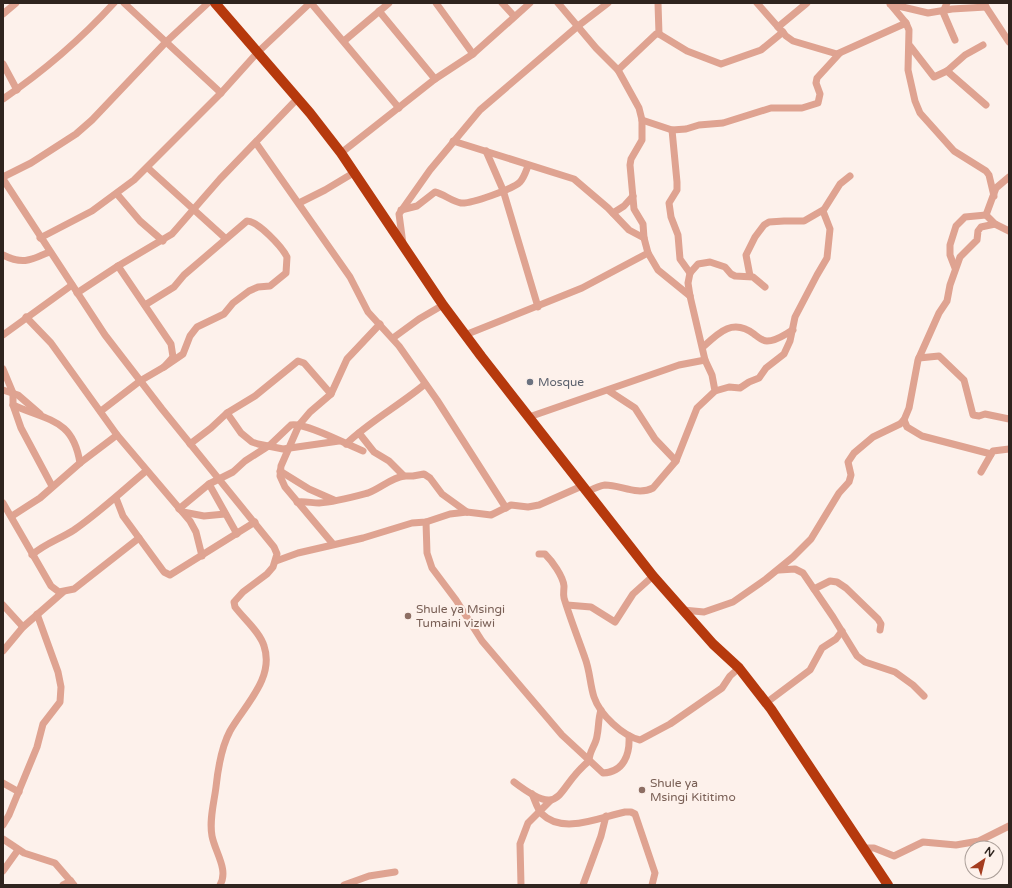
<svg xmlns="http://www.w3.org/2000/svg" width="1012" height="888" font-family="'Varela Round',sans-serif">
	<style>
		.lines { fill: none; stroke-linecap: round; stroke-linejoin: round }
		.minor { stroke: #dfa391; stroke-width: 7 }
		.highway { stroke: #b6390d; stroke-width: 10 }
		.worship-dot { fill: #6b7280; stroke: #fdf1eb; stroke-width: 1.5 }
		.education-dot { fill: #8d6e63; stroke: #fdf1eb; stroke-width: 1.5 }
		.labels { text-anchor: middle; dominant-baseline: central; stroke-width: 4; stroke-linejoin: round; paint-order: stroke }
		.worship-label { font-size: 12px; fill: #5b616d; stroke: #fdf1eb; text-anchor: start }
		.education-label { font-size: 12px; fill: #785e54; stroke: #fdf1eb; text-anchor: start }
	</style>
	<rect width="100%" height="100%" fill="#fdf1eb"/>
	<g class="lines">
		<g class="minor">
			<path d="M124,3L221,93"/>
			<path d="M311,3L399,108"/>
			<path d="M436,3L473,54"/>
			<path d="M502,3L514,16"/>
			<path d="M558,3L596,48L618,70L639,108L642,120V140L631,159L630,165L634,209L643,224L644,238L648,253L658,270L690,296"/>
			<path d="M658,3L659,34"/>
			<path d="M757,3L786,36L793,41L837,54L906,23"/>
			<path d="M947,3L943,12L955,40"/>
			<path d="M890,4L928,13L952,9L986,7"/>
			<path d="M984,4L1009,42"/>
			<path d="M891,5L906,23L909,30L908,70L915,101L920,113L954,151L986,171L989,175L994,196"/>
			<path d="M379,11L435,79"/>
			<path d="M3,14L16,3"/>
			<path d="M778,27L807,3"/>
			<path d="M344,41L389,3"/>
			<path d="M910,46L934,77L947,71L965,55L983,45"/>
			<path d="M3,64L17,90"/>
			<path d="M618,70L656,34H659L687,51L721,64L761,50L783,32"/>
			<path d="M947,71L986,105"/>
			<path d="M3,99C44,71 80,40 114,3"/>
			<path d="M642,120L672,130L686,129L699,125L723,123L771,108H802L818,103L820,94L816,83L817,78L839,54"/>
			<path d="M672,130L677,182V190L669,203L671,217L678,235L680,259L690,273"/>
			<path d="M453,141L574,179L608,208L629,230L644,238"/>
			<path d="M256,143L350,277L368,312L399,346L437,400L506,508"/>
			<path d="M486,151L503,190L538,307"/>
			<path d="M341,153L435,79L473,54L530,3"/>
			<path d="M148,168L225,238"/>
			<path d="M3,177L31,163L76,134L92,120L166,42L208,3"/>
			<path d="M1009,177L996,188L986,215L995,224L1009,231"/>
			<path d="M3,179L105,335L162,409L274,547L277,554L273,567L267,574L243,592L234,602L235,607C244,619 260,632 264,646C275,678 244,706 230,731C221,748 218,768 216,787C214,803 209,820 212,836C215,852 229,870 220,885"/>
			<path d="M117,194L140,221L163,241"/>
			<path d="M299,203L325,190L355,172"/>
			<path d="M401,210L417,206L435,192C444,194 451,201 461,203C471,204 513,189 520,182C524,178 526,171 528,166"/>
			<path d="M613,213L624,206L633,196"/>
			<path d="M40,238L92,211L134,180L221,93L257,53L310,3"/>
			<path d="M403,244L399,214L430,170L480,110L578,26L608,3"/>
			<path d="M3,255C23,265 31,260 49,252"/>
			<path d="M955,268L950,255V245L956,226L965,217L986,215"/>
			<path d="M750,276L746,255L755,237L764,225L769,222L784,221H804L823,210"/>
			<path d="M77,293L118,266L172,234L220,179L297,99"/>
			<path d="M145,305L174,287L184,275L247,221C258,221 282,247 287,257L286,273L270,286L258,287L249,291L233,303L224,314L197,327L190,336L183,354L164,367"/>
			<path d="M26,317L51,343L117,435L190,521L196,532L202,556"/>
			<path d="M3,335L72,285"/>
			<path d="M465,335L582,288L648,253"/>
			<path d="M393,338L419,319L443,305"/>
			<path d="M703,347C719,332 733,318 754,334C758,337 762,341 767,341C777,341 785,334 793,330"/>
			<path d="M919,358L939,356L964,380L973,415L979,416L985,414L1009,419"/>
			<path d="M3,369L13,393V405L21,428L52,486"/>
			<path d="M3,390L18,395L40,414"/>
			<path d="M609,391L635,408L655,439L676,461"/>
			<path d="M715,391L729,387L740,388L749,382L759,378L766,368L784,354L790,341L795,317L817,275L827,258L830,229L823,211L840,184L850,176"/>
			<path d="M13,405C49,421 73,419 80,463"/>
			<path d="M101,411L140,381L164,367L173,357L171,344L118,266"/>
			<path d="M227,413L241,433L252,442L258,444L283,449L339,441"/>
			<path d="M529,417L679,365L705,360"/>
			<path d="M904,420L907,427L922,436L991,454"/>
			<path d="M359,433L374,452L389,461L404,476H413L424,474L430,478L442,494L467,512"/>
			<path d="M190,444L211,428L227,413L255,396L298,361L304,363L331,394"/>
			<path d="M346,444C370,421 400,405 425,384"/>
			<path d="M280,471L309,489L334,500"/>
			<path d="M981,472L993,451L1009,449"/>
			<path d="M209,484L237,534"/>
			<path d="M587,492C593,489 598,486 605,485C621,485 637,496 653,488L676,461L697,408L715,391L712,375L705,360L690,296L688,283L690,273L698,264L710,262L725,267L731,274L735,276L753,277L765,287"/>
			<path d="M116,498L123,516L164,572L170,575L255,522"/>
			<path d="M297,502C305,501 312,503 319,503C335,502 353,497 368,493C381,488 391,478 404,476"/>
			<path d="M3,503L51,586L59,592L74,589L139,538"/>
			<path d="M179,509L209,484L233,472L245,461L270,445L291,425C305,422 348,445 363,451"/>
			<path d="M183,512L204,516L225,514"/>
			<path d="M12,516L40,498L80,463L117,435"/>
			<path d="M426,522L427,553L432,568L456,600L482,641L562,735L603,773C624,772 630,754 629,736"/>
			<path d="M333,544L285,487L280,476L281,466L299,425L310,412L331,394L347,359L380,324"/>
			<path d="M539,554H545C552,561 563,576 564,586C564,590 563,594 564,598C570,618 578,638 585,658C590,671 590,685 594,697C600,715 623,736 640,740L670,724L722,688L730,676L739,668"/>
			<path d="M32,555C44,544 60,539 74,530C100,512 122,491 146,471"/>
			<path d="M276,561L298,553L363,538L412,523L426,522L450,514L467,512L491,515L511,505L528,507L539,505L582,486"/>
			<path d="M779,570L795,569L803,573L833,617L857,656L865,662L895,672L913,685L924,696"/>
			<path d="M814,589L830,581L837,582L846,588L878,619L881,624L880,630"/>
			<path d="M3,605L23,627"/>
			<path d="M567,605L591,607L615,622L633,594L653,576"/>
			<path d="M683,610L704,612L733,602L766,579L793,557L811,539L839,493L849,482L851,475L848,462L854,453L873,437L900,424L904,420L909,408L918,360L939,313L947,301L950,285L960,257L977,240L978,231L981,227L995,224"/>
			<path d="M3,651L23,627L63,592"/>
			<path d="M766,703L810,670L822,648L836,639L842,631"/>
			<path d="M514,782C565,821 554,789 589,761C589,751 596,745 597,736C599,727 598,719 601,710"/>
			<path d="M3,783L19,792"/>
			<path d="M532,794C535,800 537,809 542,814C563,835 600,817 625,812H631L635,814L655,873L652,885"/>
			<path d="M3,825L9,815L37,747L43,724L60,702L61,687L58,672L37,614"/>
			<path d="M3,839L24,853L55,863L74,885"/>
			<path d="M864,848H874L894,856L923,842L956,845L979,841L1009,826"/>
			<path d="M3,871L18,850"/>
			<path d="M63,885L71,881"/>
			<path d="M344,885L369,876L395,872"/>
			<path d="M521,885L520,844L528,823L550,801"/>
			<path d="M583,885L601,836L606,816"/>
		</g>
		<path class="highway" d="M215,3L310,113L341,153L443,305L481,356L653,576L713,644L739,668L771,709L888,885"/>
	</g>
	<circle class="worship-dot" cx="530" cy="382" r="4"/>
	<g class="education-dot">
		<circle cx="408" cy="616" r="4"/>
		<circle cx="642" cy="790" r="4"/>
	</g>
	<g class="labels">
		<g class="worship-label">
			<text x="538" y="382">Mosque</text>
		</g>
		<g class="education-label">
			<text x="416" y="609">Shule ya Msingi<tspan x="416" dy="14">Tumaini viziwi</tspan></text>
			<text x="650" y="783">Shule ya<tspan x="650" dy="14">Msingi Kititimo</tspan></text>
		</g>
	</g>
	<rect width="1012" height="888" fill="none" stroke="#2f241e" stroke-width="8"/>
	<g transform="translate(984 860) rotate(35)"><circle r="19" fill="#fdf1eb" stroke="#ab9f99"/>
	<path d="M0-3L7 15L0 10L-7 15Z" fill="#a43c1f"/>
	<text y="-6" font-size="11" font-weight="bold" text-anchor="middle" fill="#2f241e">N</text>
	</g>
</svg>
